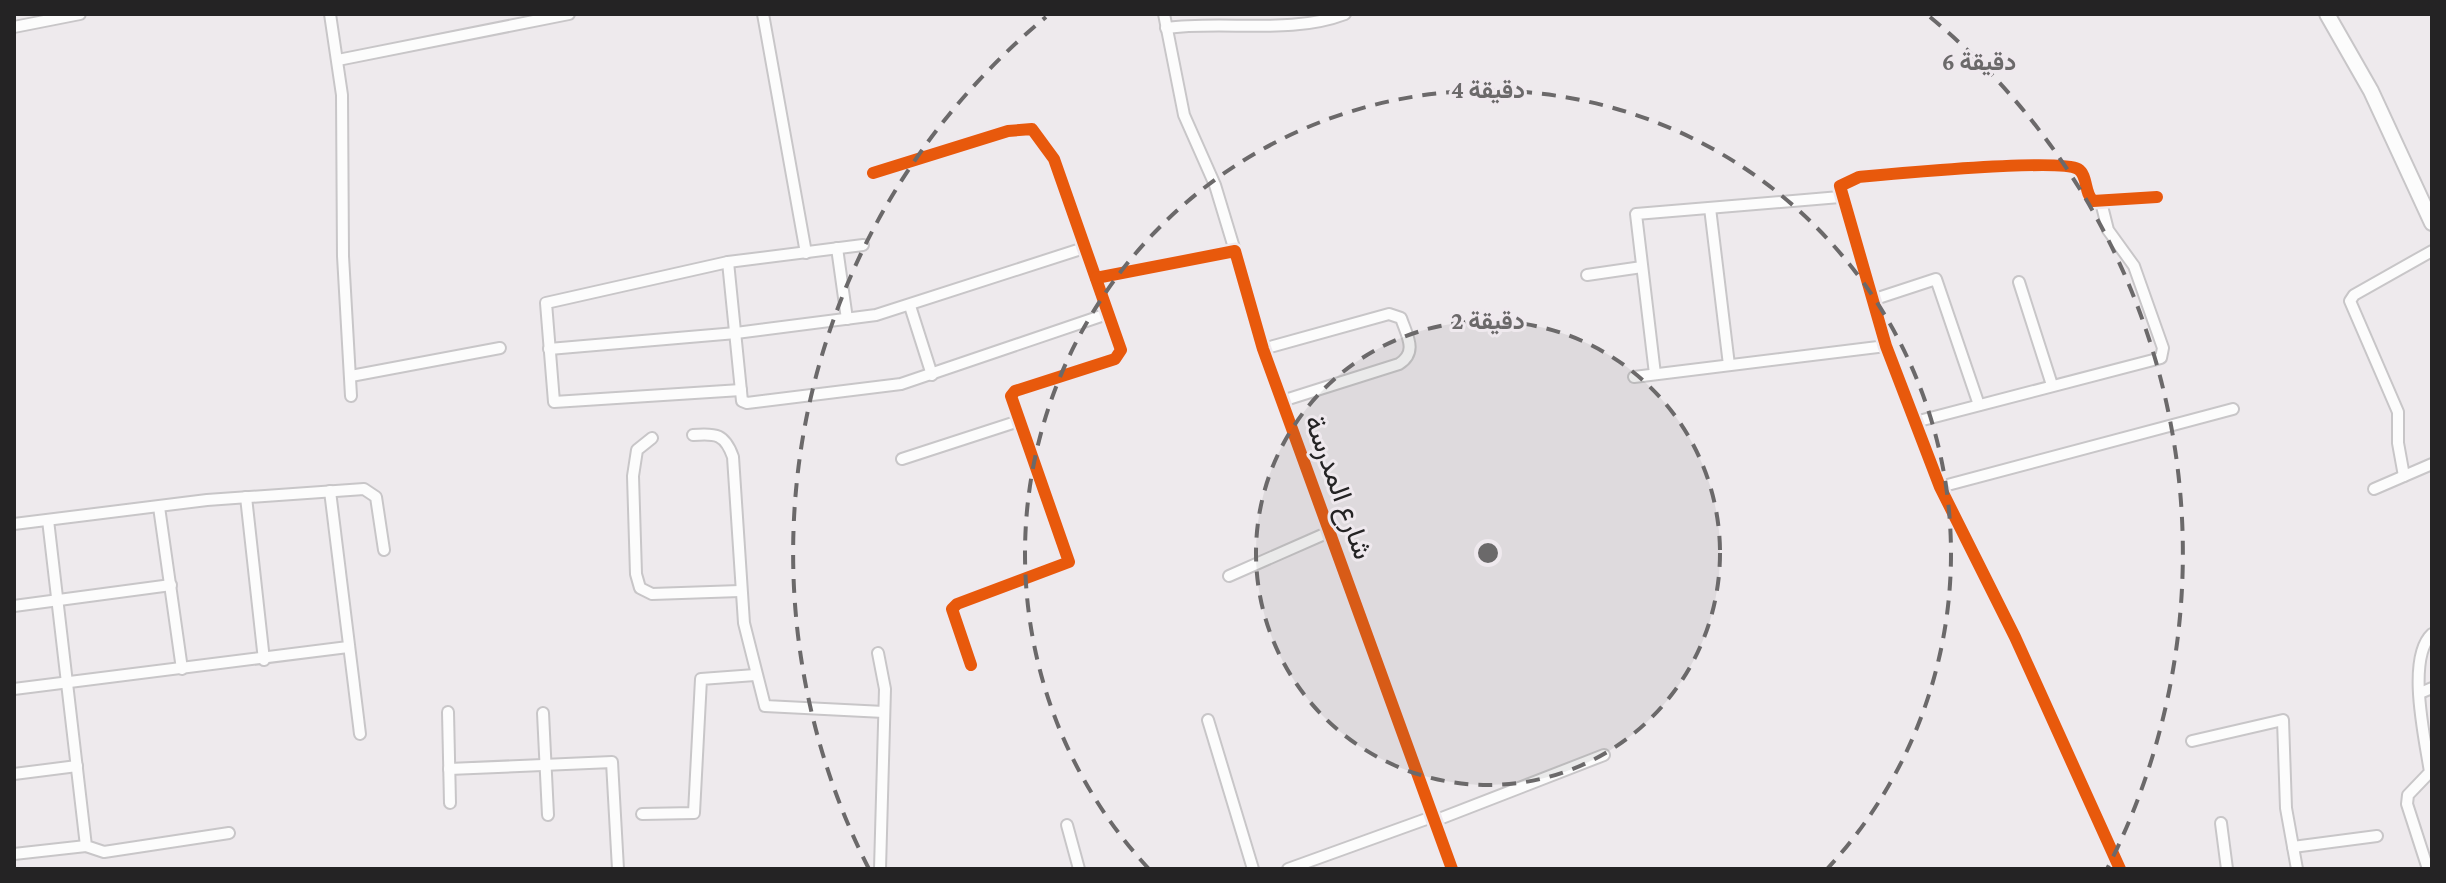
<svg xmlns="http://www.w3.org/2000/svg" width="2446" height="883" font-family="'Crimson Pro',Vazirmatn,serif">
	<style>
		.lines { fill: none; stroke-linecap: round; stroke-linejoin: round }
		.street-casing { stroke: #c8c6c8; stroke-width: 14 }
		.secondary-casing { stroke: #c8c6c8; stroke-width: 18 }
		.street { stroke: #fcfcfc; stroke-width: 10 }
		.secondary { stroke: #fcfcfc; stroke-width: 14 }
		.cycleway-casing { stroke: #efe9ee; stroke-width: 17 }
		.cycleway { stroke: #e8590c; stroke-width: 12 }
		.ring { fill: none; stroke: #6b696a; stroke-width: 4; stroke-dasharray: 14 10 }
		.labels { text-anchor: middle; dominant-baseline: central; stroke-width: 6; stroke-linejoin: round; paint-order: stroke }
		.street-label { font-size: 28px; fill: #242324; stroke: #efe9ee }
		.centre { fill: #6b696a; stroke: #efe9ee; stroke-width: 4 }
		.ring-label { font-size: 24px; text-anchor: middle; font-weight: bold; fill: #6b696a; stroke: #efe9ee; stroke-width: 6; stroke-linejoin: round; paint-order: stroke }
	</style>
	<rect width="100%" height="100%" fill="#eeeaed"/>
	<g class="lines">
		<g class="street-casing">
			<g id="street">
				<path d="M330,14L342,95L343,256L351,396"/>
				<path d="M763,14L806,253"/>
				<path d="M1164,14L1184,115L1215,185L1235,251"/>
				<path d="M14,27L80,14"/>
				<path d="M1166,28C1225,20 1290,35 1345,14"/>
				<path d="M338,60L569,14"/>
				<path d="M873,173L1008,131L1032,129L1054,159L1121,350L1115,359L1015,391L1011,396L1069,562L957,604L952,609L971,665"/>
				<path d="M1710,208L1729,365"/>
				<path d="M837,248L847,319"/>
				<path d="M728,262L742,401L747,403L901,384L1107,314"/>
				<path d="M1587,275L1642,267"/>
				<path d="M1096,278L1235,251L1263,349L1452,869"/>
				<path d="M2019,282L2052,385"/>
				<path d="M1872,300L1936,279L1979,405"/>
				<path d="M910,306L932,375"/>
				<path d="M549,349L736,333L876,315L1084,248"/>
				<path d="M1263,349L1389,314L1401,318C1407,336 1418,352 1399,364L1282,401"/>
				<path d="M1655,374L1636,214L1840,197"/>
				<path d="M351,376L500,348"/>
				<path d="M1634,377L1886,346"/>
				<path d="M741,390L554,402L546,303L728,262L863,245"/>
				<path d="M1915,422L2161,358L2163,348L2134,266L2108,230L2101,202"/>
				<path d="M693,435C716,433 725,434 733,457L744,623L765,706L884,712"/>
				<path d="M652,438L637,450L633,476L636,574L640,588L652,594L740,591"/>
				<path d="M902,459L1019,421"/>
				<path d="M2404,476L2398,443V412L2350,301L2354,295L2432,251"/>
				<path d="M1940,487L2233,409"/>
				<path d="M2374,489L2432,464"/>
				<path d="M330,491L360,734"/>
				<path d="M246,497L264,660"/>
				<path d="M159,507L182,669"/>
				<path d="M48,520L86,846L104,852L229,833"/>
				<path d="M14,524L207,500L364,489L376,497L384,550"/>
				<path d="M1229,576L1329,532"/>
				<path d="M14,606L171,585"/>
				<path d="M878,653L885,689L880,869"/>
				<path d="M14,689L348,647"/>
				<path d="M2420,693L2432,688"/>
				<path d="M448,712L450,803"/>
				<path d="M543,713L548,815"/>
				<path d="M1208,720L1253,869"/>
				<path d="M2192,741L2283,720L2286,808L2297,869"/>
				<path d="M449,769L612,762L618,869"/>
				<path d="M14,774L77,766"/>
				<path d="M642,814L694,813L701,679L755,675"/>
				<path d="M1434,821L1604,755"/>
				<path d="M2221,823L2227,869"/>
				<path d="M1067,825L1079,869"/>
				<path d="M2293,847L2377,836"/>
				<path d="M14,854L86,846"/>
				<path d="M1288,869L1432,817"/>
				<path d="M2120,869L2015,637L1940,487L1886,346L1840,186L1859,177C1891,174 2059,158 2078,169C2088,175 2084,193 2093,201L2157,197"/>
				<path d="M2428,869L2407,804L2408,795L2430,772C2425,739 2406,658 2432,634"/>
			</g>
		</g>
		<g class="secondary-casing">
			<path id="secondary" d="M2327,14L2371,91L2432,223"/>
		</g>
		<use href="#street" class="street"/>
		<use href="#secondary" class="secondary"/>
		<g class="cycleway-casing">
			<g id="cycleway">
				<path d="M873,173L1008,131L1032,129L1054,159L1121,350L1115,359L1015,391L1011,396L1069,562L957,604L952,609L971,665"/>
				<path d="M1096,278L1235,251L1263,349L1452,869"/>
				<path d="M2120,869L2015,637L1940,487L1886,346L1840,186L1859,177C1891,174 2059,158 2078,169C2088,175 2084,193 2093,201L2157,197"/>
			</g>
		</g>
		<use href="#cycleway" class="cycleway"/>
	</g>
	<circle cx="1488" cy="553" r="232" fill="#6b696a" fill-opacity=".12"/>
	<g class="ring">
		<circle cx="1488" cy="553" r="232"/>
		<path d="M1149 869A463 463 0 1 1 1827 869"/>
		<path d="M869 869A695 695 0 0 1 1046 17M1930 17A695 695 0 0 1 2107 869"/>
	</g>
	<g class="labels">
		<g class="street-label">
			<text transform="translate(1339 487) rotate(70)">شارع المدرسة</text>
		</g>
	</g>
	<circle cx="1488" cy="553" r="12" class="centre"/>
	<g class="ring-label">
		<text x="1979" y="70">6 دقيقة</text>
		<text x="1488" y="98">4 دقيقة</text>
		<text x="1488" y="329">2 دقيقة</text>
	</g>
	<rect width="2446" height="883" fill="none" stroke="#242324" stroke-width="32"/>
</svg>
